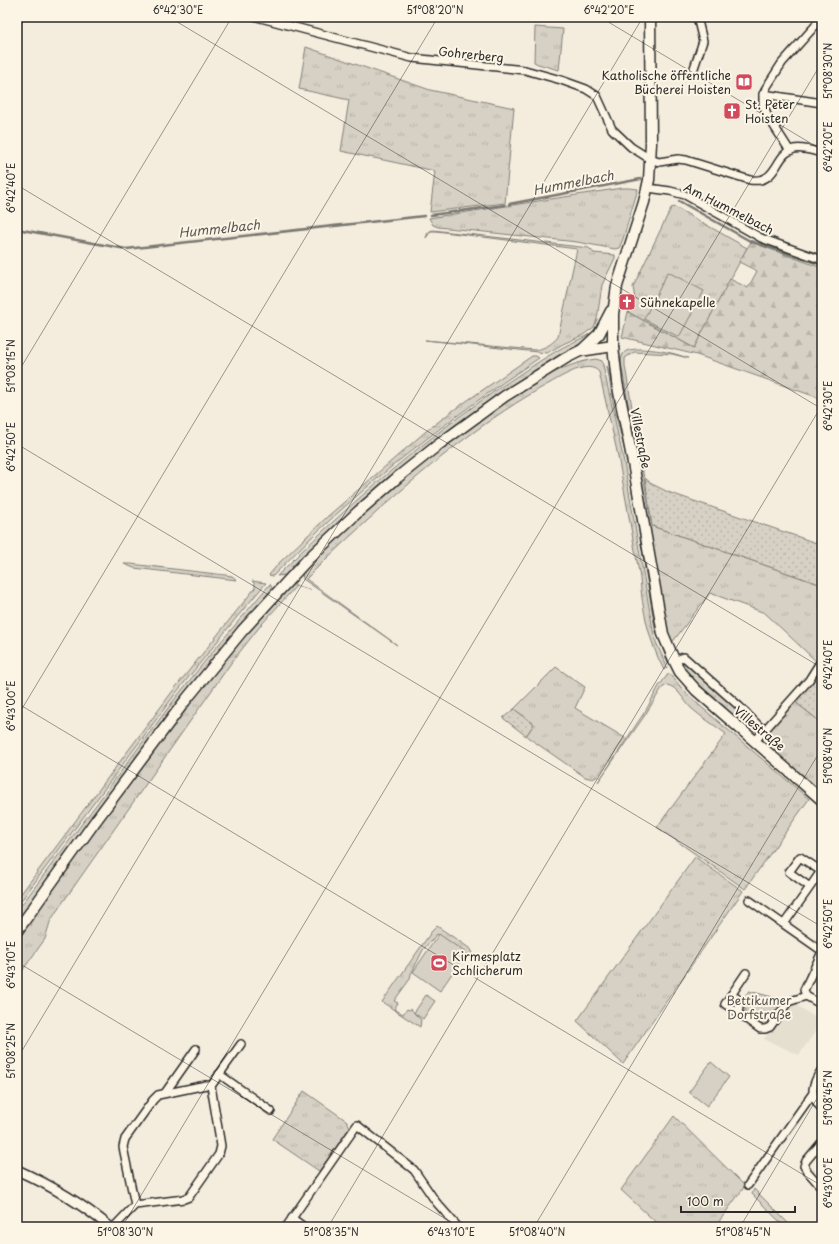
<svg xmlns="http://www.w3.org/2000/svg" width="839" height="1244" font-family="'Playpen Sans',sans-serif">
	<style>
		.built { fill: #e5dfd0 }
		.grass { fill: url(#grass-tufts); stroke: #807e78 }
		.forest { fill: url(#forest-firs); stroke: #807e78 }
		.park { fill: url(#park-dots); stroke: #807e78 }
		.pitch { fill: #d6d1c4; stroke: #807e78 }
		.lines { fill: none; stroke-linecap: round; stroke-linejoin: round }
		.stream { stroke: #7a7771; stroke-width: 2.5 }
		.minor-casing { stroke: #2b2b2b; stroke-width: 10 }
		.tertiary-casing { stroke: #2b2b2b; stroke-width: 12 }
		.secondary-casing { stroke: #2b2b2b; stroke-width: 13 }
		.minor { stroke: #fcf5e5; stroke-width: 7 }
		.tertiary { stroke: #fcf5e5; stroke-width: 9 }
		.secondary { stroke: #fcf5e5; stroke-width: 10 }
		.ticks { fill: none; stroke: #2b2b2b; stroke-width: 1; stroke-opacity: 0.45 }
		.labels { text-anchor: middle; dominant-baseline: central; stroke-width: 4; stroke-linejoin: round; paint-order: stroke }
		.street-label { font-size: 12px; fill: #2b2b2b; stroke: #fcf5e5 }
		.poi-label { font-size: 12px; fill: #2b2b2b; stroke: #fcf5e5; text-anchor: start }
		.park-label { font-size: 12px; fill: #565451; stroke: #fcf5e5 }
		.water-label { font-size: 13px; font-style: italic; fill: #595754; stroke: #fcf5e5 }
		.neatline { fill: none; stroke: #2b2b2b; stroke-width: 1.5 }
		.ticks-label { font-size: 10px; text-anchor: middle; fill: #2b2b2b }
	</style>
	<defs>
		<pattern id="grass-tufts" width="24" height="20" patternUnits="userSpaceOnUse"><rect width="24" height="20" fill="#d6d1c4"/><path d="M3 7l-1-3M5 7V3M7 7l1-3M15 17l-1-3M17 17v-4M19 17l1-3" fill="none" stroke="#b8b4a9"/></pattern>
		<pattern id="forest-firs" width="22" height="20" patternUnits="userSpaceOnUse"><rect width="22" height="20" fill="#d6d1c4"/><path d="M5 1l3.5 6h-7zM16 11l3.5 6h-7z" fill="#b8b4a9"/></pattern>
		<pattern id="park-dots" width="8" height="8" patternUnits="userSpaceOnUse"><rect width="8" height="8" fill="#d6d1c4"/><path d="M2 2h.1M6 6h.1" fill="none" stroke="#b8b4a9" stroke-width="1.8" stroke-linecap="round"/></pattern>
	</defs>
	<rect width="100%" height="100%" fill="#f4edde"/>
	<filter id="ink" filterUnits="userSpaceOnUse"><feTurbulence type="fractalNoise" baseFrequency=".025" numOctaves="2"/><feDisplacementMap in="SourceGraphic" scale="8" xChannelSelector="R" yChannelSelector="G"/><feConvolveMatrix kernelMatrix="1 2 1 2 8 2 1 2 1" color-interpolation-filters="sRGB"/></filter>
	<g filter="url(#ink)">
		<path class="built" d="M791,1002L799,1003L798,1006L822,1022L799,1055L764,1039Z"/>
		<g class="grass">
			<path d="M535,27L563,29L559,70L538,64L534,62Z"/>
			<path d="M306,47L430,90L514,108L505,203L430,212L435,171L341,151L349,100L299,89Z"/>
			<path d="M622,188H629L638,189L623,239L619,248L615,249L577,242L438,227L433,225L429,218Z"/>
			<path d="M675,207L747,248L694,348L628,312L635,299L633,287L671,208Z"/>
			<path d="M433,230L589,248L594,253L615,255V258L602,285L597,319L594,327L583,335L563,344L547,353L425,340L535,350C545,348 551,345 558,337L577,249L436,231H431L426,238C427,234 428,231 433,230Z"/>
			<path d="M593,332L595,333C585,344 571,347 559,355C532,371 506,389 480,407C410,456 347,514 286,575L277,576C343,509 415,447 492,393C514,378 536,363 558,350C570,343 582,339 593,332Z"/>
			<path d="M637,349C655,349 671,352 688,358L672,354L634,352L625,358V366L652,526L822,585V654L818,663L765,613L710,593L671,644L668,636L645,510L647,509L646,505L645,504L642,491L643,490L642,486L621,362C622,350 627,350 637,349Z"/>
			<path d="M532,356H536L539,358C444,422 352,493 273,576L269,575L280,562L328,516L425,432L455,409Z"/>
			<path d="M596,359L602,361L603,365L624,462L653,630L656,642L667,667L664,670C649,642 642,609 640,578L618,456L599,372C588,359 561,377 550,383C488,417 432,463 379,510C354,533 329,555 306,579L397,645L303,579L302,573C356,518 414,468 477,422C509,398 556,364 596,359Z"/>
			<path d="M607,366L609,373L625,443L636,501L634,503L627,460L614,408Z"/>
			<path d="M635,508L637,509L669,660L668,663L655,629Z"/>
			<path d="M124,564H131L225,575L232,576L237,580L134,568Z"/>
			<path d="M252,581L266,583L237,617L176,693L17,906V899L175,688L255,588V584Z"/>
			<path d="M270,584L272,588V591C179,695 97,808 17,922V911L174,700L213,651Z"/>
			<path d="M291,584L311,590L296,586L261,625L231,663L56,912L50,922L45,939L17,978V939L127,786L182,714L246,634Z"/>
			<path d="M685,662L737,708L756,727V731L751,732C726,711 698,691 680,663Z"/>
			<path d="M556,667L585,687L575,708L625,738L598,776L593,779L585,777L526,736L534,724L514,709Z"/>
			<path d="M669,673L685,692L699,705L809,799L745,889L657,827L726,734C715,725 702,718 691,708C683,700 678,687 667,685L662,688L643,718L598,782L646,710L659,686Z"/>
			<path d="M794,701L818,720L822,715V794L763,742V736Z"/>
			<path d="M695,857L743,891L623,1064L577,1021Z"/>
			<path d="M437,926L469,948L472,953L470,956L465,954L466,953L437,934L423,950L411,974L410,979L394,1001L398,1003L394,1009L403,1014L407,1009L409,1010L411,1009L414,1012V1013L421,1020L420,1027L382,1002L432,931Z"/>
			<path d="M304,1091L347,1121L350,1127L319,1171L272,1139Z"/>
			<path d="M674,1116L745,1186L715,1227H661L621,1190Z"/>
			<path d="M754,1189L792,1227H785L752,1194Z"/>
		</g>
		<path class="forest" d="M751,242L822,268V399L697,355L622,337L628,312L694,348L730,279L748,288L757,271L739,262L747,248Z"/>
		<g class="park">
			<path d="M645,478L652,484L668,492L822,545V585L652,526Z"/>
			<path d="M822,662V715L818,720L794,701L815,678Z"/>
			<path d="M514,709L534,724L526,736L503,718Z"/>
			<path d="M749,991L784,1000C780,1008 774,1023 763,1022C762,1022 757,1021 756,1020C745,1019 744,1008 743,998Z"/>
		</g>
		<g class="pitch">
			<path d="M668,272L704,291L679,337L644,319Z"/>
			<path d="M439,934L466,953L440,991L413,972Z"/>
			<path d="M426,995L435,1001L423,1019L414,1013Z"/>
			<path d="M711,1062L729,1077L707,1106L689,1092Z"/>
		</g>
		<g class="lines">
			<g class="stream">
				<path d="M679,201L750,241L822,265"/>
				<path d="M509,204L641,179"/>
				<path d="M431,215L505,205"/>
				<path d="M17,229L126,249L424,216"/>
			</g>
			<g class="minor-casing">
				<g id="minor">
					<path d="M257,17L412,58L525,70L561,80L586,89L597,96L612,129L631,147L650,159L659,162L678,159L686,160L750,180C779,184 774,154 794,149C803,147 813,151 822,153"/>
					<path d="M694,68L703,41L697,17"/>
					<path d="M763,94L822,103"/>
					<path d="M790,151L767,115L763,104V96L766,88L782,63L815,26L821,17"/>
					<path d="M648,188L670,191L685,195L761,238L822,260"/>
					<path d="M675,662L681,658L684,657L739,706L764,731"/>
					<path d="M755,741L809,680L819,664"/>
					<path d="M749,900L822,951"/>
					<path d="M784,924L810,887L789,872L800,857L821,871L810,887"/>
					<path d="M822,952L804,990L806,996L822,1005"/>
					<path d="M746,973L725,1004L760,1029H765L770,1027L788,1002L806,996"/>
					<path d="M731,995C741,998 740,1004 738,1013"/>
					<path d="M822,1069C812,1084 808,1095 822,1109"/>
					<path d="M219,1074L271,1111"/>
					<path d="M165,1093L196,1049"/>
					<path d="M822,1142L806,1161L804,1166L807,1171L822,1188"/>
					<path d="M748,1185L813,1093"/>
					<path d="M135,1205L123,1147L125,1139L153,1100L158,1095L206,1085L211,1086"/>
					<path d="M292,1218L304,1227"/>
					<path d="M114,1227L135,1205L184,1199L189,1197L219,1154L221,1146L211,1086L241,1044"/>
					<path d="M286,1227L357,1125L414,1170L436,1202L458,1227"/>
				</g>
			</g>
			<g class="tertiary-casing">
				<path id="tertiary" d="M17,1170C50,1185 81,1203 110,1227"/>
			</g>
			<g class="secondary-casing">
				<g id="secondary">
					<path d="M650,17L651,143L649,180L644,202L617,286L613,314V346L617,382L633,463L663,634L675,662L680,672L696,690L822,800"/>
					<path d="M582,350L599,334L611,311"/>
					<path d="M17,931L94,823L185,701L242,631L308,559L359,511L398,477L438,445L505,396L566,358L580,351L613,346"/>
				</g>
			</g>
			<use href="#minor" class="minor"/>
			<use href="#tertiary" class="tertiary"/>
			<use href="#secondary" class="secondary"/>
		</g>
	</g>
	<path class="ticks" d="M169,17L822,409M600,17L822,150M17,32L26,17M17,185L822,668M17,374L232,17M17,444L822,927M17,703L822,1186M17,717L438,17M17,962L459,1227M17,1059L643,17M17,1221L28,1227M122,1227L822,62M328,1227L822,405M534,1227L822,748M740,1227L822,1090"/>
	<defs>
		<g id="library-square" transform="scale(0.9)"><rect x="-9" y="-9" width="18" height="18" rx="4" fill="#d1495b" stroke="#fcf5e5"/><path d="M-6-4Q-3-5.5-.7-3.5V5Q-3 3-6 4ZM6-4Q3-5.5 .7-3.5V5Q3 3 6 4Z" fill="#fff"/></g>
		<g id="church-square" transform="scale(0.9)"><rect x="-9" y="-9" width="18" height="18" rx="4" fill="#d1495b" stroke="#fcf5e5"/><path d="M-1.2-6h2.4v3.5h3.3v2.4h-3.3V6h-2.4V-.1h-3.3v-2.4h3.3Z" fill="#fff"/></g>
		<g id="stadium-square" transform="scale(0.9)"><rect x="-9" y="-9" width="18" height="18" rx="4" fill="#d1495b" stroke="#fcf5e5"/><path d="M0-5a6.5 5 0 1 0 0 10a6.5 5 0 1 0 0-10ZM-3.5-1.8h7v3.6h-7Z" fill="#fff"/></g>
	</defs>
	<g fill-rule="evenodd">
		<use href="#library-square" x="744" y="82"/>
		<use href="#church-square" x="732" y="111"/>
		<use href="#church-square" x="627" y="302"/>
		<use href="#stadium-square" x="439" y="963"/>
	</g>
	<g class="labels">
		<g class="street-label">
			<text transform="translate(471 54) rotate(6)">Gohrerberg</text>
			<text transform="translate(729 208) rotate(27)">Am Hummelbach</text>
			<text transform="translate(641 438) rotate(79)">Villestraße</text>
			<text transform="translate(760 728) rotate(40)">Villestraße</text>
		</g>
		<g class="poi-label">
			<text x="731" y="75" text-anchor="end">Katholische öffentliche<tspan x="731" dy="14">Bücherei Hoisten</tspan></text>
			<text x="745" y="104">St. Peter<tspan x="745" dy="14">Hoisten</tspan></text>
			<text x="640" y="302">Sühnekapelle</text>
			<text x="452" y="956">Kirmesplatz<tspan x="452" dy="14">Schlicherum</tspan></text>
		</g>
		<g class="park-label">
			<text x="759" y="1000">Bettikumer<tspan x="759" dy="14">Dorfstraße</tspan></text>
		</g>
		<g class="water-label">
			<text transform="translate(573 182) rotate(-11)">Hummelbach</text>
			<text transform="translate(219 228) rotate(-6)">Hummelbach</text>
		</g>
	</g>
	<rect width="839" height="1244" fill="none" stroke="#fcf5e5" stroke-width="44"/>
	<path d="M681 1206v6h114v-6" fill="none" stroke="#2b2b2b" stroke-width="2"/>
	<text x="687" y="1206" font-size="12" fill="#2b2b2b" stroke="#fcf5e5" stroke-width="3" paint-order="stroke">100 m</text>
	<rect x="22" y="22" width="795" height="1200" class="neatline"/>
	<g class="ticks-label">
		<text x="178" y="14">6°42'30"E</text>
		<text x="435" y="14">51°08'20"N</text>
		<text x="609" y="14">6°42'20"E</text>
		<text transform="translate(828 71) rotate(-90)" y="4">51°08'30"N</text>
		<text transform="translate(828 147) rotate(-90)" y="4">6°42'20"E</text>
		<text transform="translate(11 188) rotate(-90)" y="4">6°42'40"E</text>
		<text transform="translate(11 366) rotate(-90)" y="4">51°08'15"N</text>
		<text transform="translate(828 406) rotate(-90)" y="4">6°42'30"E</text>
		<text transform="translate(11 447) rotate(-90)" y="4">6°42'50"E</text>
		<text transform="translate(828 665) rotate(-90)" y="4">6°42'40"E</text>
		<text transform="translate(11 706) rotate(-90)" y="4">6°43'00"E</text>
		<text transform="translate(828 756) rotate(-90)" y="4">51°08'40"N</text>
		<text transform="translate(828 924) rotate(-90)" y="4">6°42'50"E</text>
		<text transform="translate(11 965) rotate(-90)" y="4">6°43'10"E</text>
		<text transform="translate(11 1051) rotate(-90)" y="4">51°08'25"N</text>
		<text transform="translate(828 1098) rotate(-90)" y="4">51°08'45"N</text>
		<text transform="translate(828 1183) rotate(-90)" y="4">6°43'00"E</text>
		<text x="125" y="1236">51°08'30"N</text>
		<text x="331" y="1236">51°08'35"N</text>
		<text x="451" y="1236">6°43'10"E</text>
		<text x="537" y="1236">51°08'40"N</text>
		<text x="743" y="1236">51°08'45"N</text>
	</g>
</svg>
